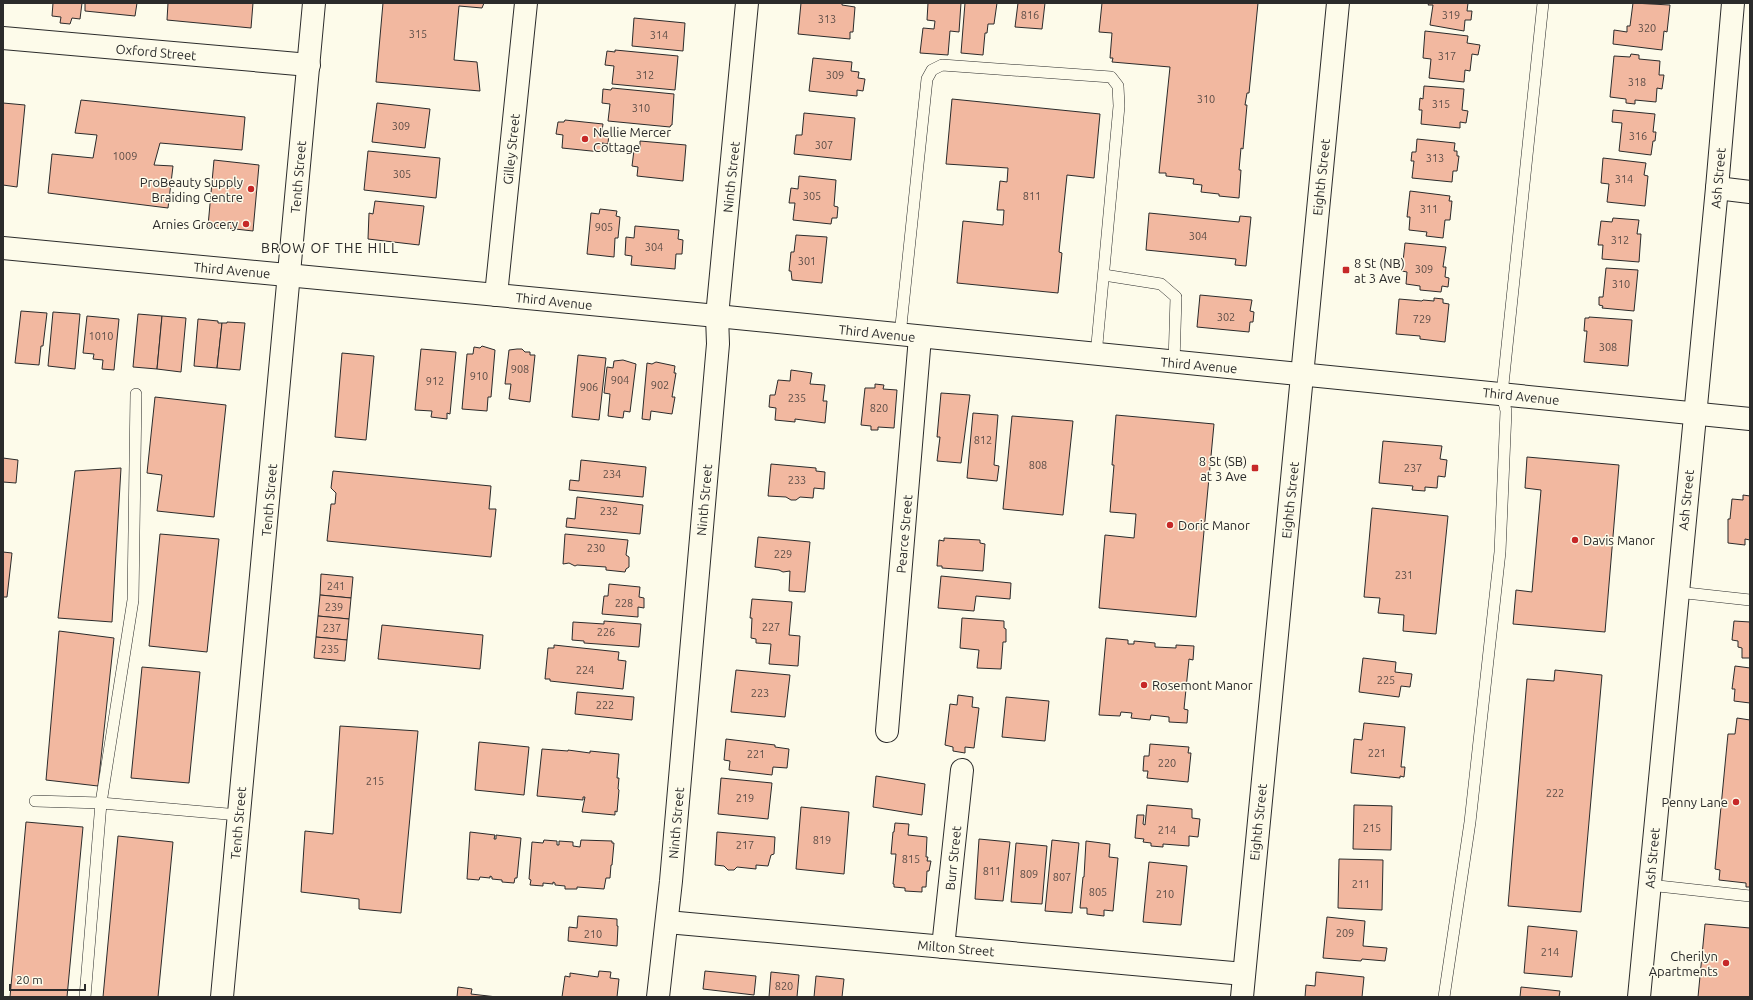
<svg xmlns="http://www.w3.org/2000/svg" width="1753" height="1000" font-family="Ubuntu,sans-serif">
	<style>
		.building { fill: #f2b8a0; stroke: #2b2b2b }
		.lines { fill: none; stroke-linecap: round; stroke-linejoin: round }
		.lane-casing { stroke: #2b2b2b; stroke-width: 12 }
		.street-casing { stroke: #2b2b2b; stroke-width: 24 }
		.secondary-casing { stroke: #2b2b2b; stroke-width: 24 }
		.lane { stroke: #fdfbea; stroke-width: 11 }
		.street { stroke: #fdfbea; stroke-width: 22 }
		.secondary { stroke: #fdfbea; stroke-width: 22 }
		.poi-dot { fill: #c62828; stroke: #fdfbea; stroke-width: 1.5 }
		.labels { text-anchor: middle; dominant-baseline: central; stroke-width: 3; stroke-linejoin: round; paint-order: stroke }
		.number-label { font-size: 11px; fill: #5d4e48 }
		.street-label { font-size: 13px; fill: #2b2b2b; stroke: #fdfbea }
		.poi-label { font-size: 13px; fill: #2b2b2b; stroke: #fdfbea; text-anchor: start }
		.neighbourhood-label { font-size: 14px; letter-spacing: 1px; fill: #2b2b2b; stroke: #fdfbea }
	</style>
	<rect width="100%" height="100%" fill="#fdfbea"/>
	<g class="building">
		<path d="M53,3H82L80,19L72,18L70,24L60,23L61,17L52,16Z"/>
		<path d="M85,3H137L135,16L85,11Z"/>
		<path d="M168,3H253L251,28L167,20Z"/>
		<path d="M383,3H484L482,8L459,6L454,60L477,62L480,91L376,82Z"/>
		<path d="M801,3H842V5L855,7L853,32H850V39L798,34Z"/>
		<path d="M928,3H961L959,32L950,31L948,55L920,53L923,28L934,29L935,21L927,20Z"/>
		<path d="M965,3H997L994,24H988L987,33H985L983,55L961,53Z"/>
		<path d="M1018,3H1045L1042,29L1015,27Z"/>
		<path d="M1102,3H1258L1249,93H1247L1245,105H1247L1243,149L1241,148L1239,170H1241L1239,198L1219,196V194L1201,192L1202,185L1193,184L1194,179L1166,176V173H1159L1170,67L1112,62L1113,58H1110L1112,33L1099,32Z"/>
		<path d="M1429,3H1468L1467,11H1472L1471,20H1465L1464,31L1430,25L1433,5H1428Z"/>
		<path d="M1633,3L1670,5L1667,32L1664,31L1662,50L1613,44L1614,30L1627,32V26H1630Z"/>
		<path d="M634,18L685,23L683,51L632,46Z"/>
		<path d="M1425,31L1468,36L1467,43L1480,45L1478,55L1472,54L1470,71L1465,70L1464,82L1429,78L1431,59L1423,58Z"/>
		<path d="M615,50L678,56L675,90L612,84L614,66L605,65L607,51L615,52Z"/>
		<path d="M1631,54L1639,55V59L1660,61L1659,75H1664L1662,89L1657,88L1656,102L1635,100V104L1626,103V99L1610,97L1614,56L1630,57Z"/>
		<path d="M813,58L852,62L851,71L859,72L858,78L865,79L863,91L857,90V96L809,91Z"/>
		<path d="M1424,86L1464,89L1462,110L1468,111L1466,123L1460,122V128L1421,124L1422,110H1419L1420,98L1423,99Z"/>
		<path d="M612,88L674,94L672,125H671L670,127L608,121L610,104L602,103L603,89L611,90Z"/>
		<path d="M952,99L1100,114L1094,178L1067,175L1059,252L1062,253L1058,293L957,283L963,221L1003,225L1004,210H997L1000,181L1007,182L1008,168L946,164Z"/>
		<path d="M81,100L245,117L242,150L160,143L154,165L173,166L168,208L48,193L52,154L93,158L97,135L75,133Z"/>
		<path d="M3,103L25,105L17,187L3,185Z"/>
		<path d="M377,103L430,109L425,148L372,142Z"/>
		<path d="M1613,110L1655,114L1653,132H1656L1655,141H1653L1651,155L1619,151L1622,123L1612,122Z"/>
		<path d="M804,113L855,118L851,160L794,154L796,135H802Z"/>
		<path d="M565,120L603,124L602,131L609,132L608,144L602,143L601,152L562,148L563,135L556,134L558,122H564Z"/>
		<path d="M1417,139L1455,143L1454,151H1457V156H1459L1457,171H1453L1452,182L1412,178L1414,161H1411L1412,152H1416Z"/>
		<path d="M640,141L686,145L683,181L637,176L638,167L632,166L634,150H640Z"/>
		<path d="M368,151L440,158L436,198L364,190Z"/>
		<path d="M1603,158L1646,163L1644,175L1648,176L1645,206L1607,202L1609,184L1601,183Z"/>
		<path d="M214,160L259,165L253,231L208,226Z"/>
		<path d="M799,176L836,180L834,206L838,207L837,218H832L831,224L793,220L795,203H789L791,188L798,189Z"/>
		<path d="M1410,191L1450,196L1449,201H1452L1450,220H1445L1443,238L1426,236L1427,232L1409,230L1410,217H1407Z"/>
		<path d="M375,201L424,206L419,245L368,239L369,213L373,214Z"/>
		<path d="M600,209L617,211L616,216L620,217L618,238H615L614,257L587,254L591,213L599,214Z"/>
		<path d="M1149,213L1239,222L1240,216L1251,217L1246,266L1235,265L1236,259L1146,250Z"/>
		<path d="M1613,218L1639,220L1637,234H1641L1639,262L1602,259L1603,245H1598L1601,221L1612,222Z"/>
		<path d="M635,226L679,230L678,239L683,240L682,254H676L675,269L631,265L632,256L625,255L626,237L634,238Z"/>
		<path d="M796,235L827,237L822,283L792,280L791,271H789L791,252H794Z"/>
		<path d="M1405,243L1446,247L1443,267H1446L1445,277L1449,278L1448,287L1442,286L1441,292L1420,290V286L1406,284L1407,272L1402,271Z"/>
		<path d="M1606,268L1638,270L1634,311L1602,308L1603,306L1599,305V297H1603Z"/>
		<path d="M1200,295L1252,300L1250,311L1254,312L1253,322H1250L1249,332L1197,327Z"/>
		<path d="M1434,298L1443,299V303L1449,304L1445,342L1420,339V336L1396,334L1399,299L1422,301L1423,300L1434,301Z"/>
		<path d="M21,311L47,313L43,346H41L39,365L15,363Z"/>
		<path d="M53,312L80,314L75,369L48,366Z"/>
		<path d="M138,314L162,316L157,369L133,367Z"/>
		<path d="M87,316L119,319L114,370L102,369L103,360L93,359L94,354L83,353Z"/>
		<path d="M162,316L186,318L181,372L157,369Z"/>
		<path d="M1589,317L1632,320L1628,366L1584,362L1587,331H1584L1585,318H1589Z"/>
		<path d="M198,319L218,321V323H222L217,368L194,366Z"/>
		<path d="M227,322L245,323L240,370L217,368L222,323H227Z"/>
		<path d="M482,346L495,350L491,397H488L487,411L462,409L467,354H473L474,347L480,348Z"/>
		<path d="M421,349L456,352L450,414L447,413V419L431,417L432,411L415,410Z"/>
		<path d="M517,349H522L525,352H530V355H535L530,402L509,399L511,384H505L509,350Z"/>
		<path d="M342,353L374,356L366,440L335,437Z"/>
		<path d="M578,355L606,358L599,420L572,417Z"/>
		<path d="M623,360L636,364L630,412L624,411L623,418L608,416L610,394L604,393L607,367L613,368L614,361Z"/>
		<path d="M656,362L675,366L674,373H676L672,397H675L672,414L651,411L650,420L642,419L647,363L652,364Z"/>
		<path d="M791,370L812,373L810,384L825,385L823,401H827L825,423L795,419V422L775,420L776,408L769,407L770,395H775L778,380L790,381Z"/>
		<path d="M875,384L884,385L883,389L897,390L894,428L878,427V430H871V426L861,425L865,388H875Z"/>
		<path d="M941,393L970,395L961,463L937,461L940,437H937Z"/>
		<path d="M155,397L226,405L214,517L157,511L162,475L147,473Z"/>
		<path d="M973,413L998,415L994,465L999,466L997,481L967,478Z"/>
		<path d="M1116,415L1214,424L1196,617L1099,608L1105,535L1134,538L1136,514L1110,512L1114,465H1112Z"/>
		<path d="M1012,416L1073,421L1063,515L1003,509Z"/>
		<path d="M1383,441L1442,446L1440,459L1447,460L1445,477L1438,476L1437,488L1425,487V491L1412,490L1413,486L1379,483Z"/>
		<path d="M1527,457L1619,465L1605,632L1513,624L1516,590L1532,592L1541,490L1525,488Z"/>
		<path d="M3,458L18,460L16,483L3,482Z"/>
		<path d="M581,460L646,467L643,497L569,490L570,480L579,481Z"/>
		<path d="M771,464L816,468V471L825,472L824,489L814,488L813,498L800,497L796,500H791L786,497L768,496Z"/>
		<path d="M121,468L112,622L58,618L75,471Z"/>
		<path d="M333,471L491,486L489,509H496L491,557L327,541L331,504H335L336,493L331,488Z"/>
		<path d="M1743,495L1750,496V540L1745,539V545L1728,543V519H1730L1732,499L1743,500Z"/>
		<path d="M577,497L643,505L640,534L566,527L567,518L575,519Z"/>
		<path d="M1372,508L1448,516L1436,634L1403,631L1404,615L1378,613L1380,598L1364,597Z"/>
		<path d="M160,534L219,539L207,652L149,646Z"/>
		<path d="M565,534L628,540L626,555L629,557V567L626,569L625,572L606,570V567L577,565L575,566L569,563L563,564Z"/>
		<path d="M758,537L810,542L805,592L789,591L790,571L783,572L779,570L755,567Z"/>
		<path d="M944,538L980,540V543L985,544L983,571L942,568V566H937L939,540L944,541Z"/>
		<path d="M3,552L12,553L7,597H3Z"/>
		<path d="M321,574L353,577L351,598L320,595Z"/>
		<path d="M941,576L1011,583L1010,599L976,596L974,611L938,608Z"/>
		<path d="M609,584L640,587L639,597L644,598V608L638,607V617L602,614L604,596H608Z"/>
		<path d="M320,595L351,598L349,619L318,616Z"/>
		<path d="M752,599L792,602L789,635L800,636L798,666L769,664L771,644L756,643V639L751,638L752,618H750Z"/>
		<path d="M318,616L349,619L347,640L316,637Z"/>
		<path d="M962,618L1004,621V628L1006,629V642H1003L1001,669L977,668L979,650L960,648Z"/>
		<path d="M604,621L641,624L639,647L584,643V641L572,640L573,622L604,624Z"/>
		<path d="M1734,621L1750,622V658H1742V648L1738,647V641L1732,640Z"/>
		<path d="M382,625L483,635L480,669L378,659Z"/>
		<path d="M59,631L114,638L98,786L46,780Z"/>
		<path d="M316,637L347,640L345,661L314,658Z"/>
		<path d="M1106,638L1128,640V644H1134V641L1155,643V647L1176,648V645L1194,646L1193,660L1189,659L1184,709L1188,710L1187,723L1169,722V717L1151,715L1150,720L1131,718L1132,713L1121,712L1120,716L1099,715Z"/>
		<path d="M554,645L619,652L618,660L626,661L623,689L550,681V679H545L548,648H554Z"/>
		<path d="M1363,658L1396,662L1395,672L1412,674L1410,687L1401,686L1399,697L1359,692Z"/>
		<path d="M1735,666L1750,668V703L1734,701L1735,689H1732Z"/>
		<path d="M142,667L200,672L189,783L131,778Z"/>
		<path d="M736,670L790,675L785,717L731,712Z"/>
		<path d="M1555,670L1602,675L1581,912L1508,906L1527,679L1554,681Z"/>
		<path d="M577,692L634,697L632,720L575,714Z"/>
		<path d="M958,695L973,697L972,707L979,708L974,748L965,747V753L953,751V747L945,745L950,704L957,705Z"/>
		<path d="M1006,697L1049,701L1045,741L1002,737Z"/>
		<path d="M1737,718L1750,720V887H1746V883L1719,880L1720,870L1715,869L1728,734H1735Z"/>
		<path d="M1364,723L1405,727L1401,767H1405L1404,777L1400,776V778L1351,773L1354,739L1362,740Z"/>
		<path d="M340,726L418,731L401,913L359,909V899L301,892L305,831L333,834Z"/>
		<path d="M726,739L775,745V747L789,749L787,768L773,767L772,775L729,770L730,761L724,760Z"/>
		<path d="M479,742L529,747L524,795L475,790Z"/>
		<path d="M1150,744L1189,747L1188,753H1191L1188,782L1147,778L1148,771H1143L1144,756H1149Z"/>
		<path d="M542,749L568,751V750L590,753V751L619,754L617,778H619L618,789L619,790L617,812L615,811V815L582,812L585,797H583V800L537,796Z"/>
		<path d="M876,776L925,784L922,815L873,807Z"/>
		<path d="M721,778L772,783L768,819L718,814Z"/>
		<path d="M1147,805L1192,809V818L1200,819L1198,837L1189,836V846L1163,844V847L1151,846V843L1143,842L1144,839L1135,838L1137,815H1144L1143,824L1145,825Z"/>
		<path d="M1354,805L1392,806L1391,850L1353,849Z"/>
		<path d="M801,807L849,812L844,874L796,869Z"/>
		<path d="M26,822L83,827L67,997H10Z"/>
		<path d="M895,823L909,824L908,835L927,837L926,857H928L927,861H931L929,871H927L926,887H922V892L905,891V888L894,887V884H893L896,854H891L893,832H894Z"/>
		<path d="M470,832L495,835L494,839H496V835L521,838L517,878H515L514,883L502,882V880L492,879V877L490,876V878L480,877L479,880L467,879Z"/>
		<path d="M717,832L775,837L774,854L771,855L768,866L756,865V869L737,867L734,870H728L724,866L715,865Z"/>
		<path d="M118,836L173,842L158,997H103Z"/>
		<path d="M979,839L1010,842L1003,901L975,899Z"/>
		<path d="M544,840L557,841V845H559V841L573,842V846L580,847L581,840L612,841V843H614L612,865H611L610,878H606L604,889L577,887V889H565V886L555,885V883L553,882V884L543,883V886L530,885L531,880L529,879L532,842L543,843Z"/>
		<path d="M1052,840L1079,843L1072,913L1045,911Z"/>
		<path d="M1086,841L1110,844L1109,857L1118,858L1113,911L1104,910V916L1087,914V908H1080L1083,877H1084Z"/>
		<path d="M1016,843L1047,846L1042,904L1011,902Z"/>
		<path d="M1339,859L1383,860L1382,910L1338,908Z"/>
		<path d="M1149,862L1187,866L1181,925L1143,922Z"/>
		<path d="M578,916L617,919V926H618L617,946L568,941L569,927L577,928Z"/>
		<path d="M1327,917L1365,921L1363,946L1387,948L1385,961L1362,959L1361,961L1323,958Z"/>
		<path d="M1705,924L1750,928V997H1698Z"/>
		<path d="M1528,926L1577,931L1572,977L1524,973Z"/>
		<path d="M599,971L611,972L610,978L619,979L617,997H562L565,976L570,977V973L598,977Z"/>
		<path d="M705,971L756,976L754,995L703,989Z"/>
		<path d="M771,972L799,975L797,997H769Z"/>
		<path d="M1316,972L1364,977L1362,997H1305L1306,985L1315,986Z"/>
		<path d="M816,976L844,979L842,997H814Z"/>
		<path d="M458,987L472,989L471,994L497,997H457Z"/>
		<path d="M1521,987L1560,991L1559,997H1520Z"/>
	</g>
	<g class="lines">
		<g class="lane-casing">
			<g id="lane">
				<path d="M1104,275L1161,284L1176,297L1174,363"/>
				<path d="M900,335L927,79L932,70L942,65L1111,77L1118,86L1119,106L1096,355"/>
				<path d="M1677,592L1750,600"/>
				<path d="M35,801L101,803L239,815"/>
				<path d="M1649,885L1750,896"/>
				<path d="M85,997L101,803L133,600L136,394"/>
				<path d="M1444,997L1470,822L1500,552L1506,411L1502,394L1543,3"/>
			</g>
		</g>
		<g class="street-casing">
			<g id="street">
				<path d="M3,38L309,65"/>
				<path d="M1717,188L1750,192"/>
				<path d="M3,248L717,316L1750,419"/>
				<path d="M496,295L526,3"/>
				<path d="M887,731L920,337"/>
				<path d="M667,922L1244,974"/>
				<path d="M943,947L962,770"/>
				<path d="M222,997L314,3"/>
				<path d="M658,997L671,881L718,344L717,316L747,3"/>
				<path d="M1639,997L1717,188L1733,3"/>
			</g>
		</g>
		<g class="secondary-casing">
			<path id="secondary" d="M1242,997L1338,3"/>
		</g>
		<use href="#lane" class="lane"/>
		<use href="#street" class="street"/>
		<use href="#secondary" class="secondary"/>
	</g>
	<g class="poi-dot">
		<circle cx="585" cy="139" r="4"/>
		<circle cx="251" cy="189" r="4"/>
		<circle cx="246" cy="224" r="4"/>
		<rect x="1342" y="266" width="8" height="8" rx="2"/>
		<rect x="1251" y="464" width="8" height="8" rx="2"/>
		<circle cx="1170" cy="525" r="4"/>
		<circle cx="1575" cy="540" r="4"/>
		<circle cx="1144" cy="685" r="4"/>
		<circle cx="1736" cy="802" r="4"/>
		<circle cx="1726" cy="963" r="4"/>
	</g>
	<g class="labels">
		<g class="number-label">
			<text x="1030" y="15">816</text>
			<text x="1451" y="15">319</text>
			<text x="827" y="19">313</text>
			<text x="1647" y="28">320</text>
			<text x="418" y="34">315</text>
			<text x="659" y="35">314</text>
			<text x="1447" y="56">317</text>
			<text x="645" y="75">312</text>
			<text x="835" y="75">309</text>
			<text x="1637" y="82">318</text>
			<text x="1206" y="99">310</text>
			<text x="1441" y="104">315</text>
			<text x="641" y="108">310</text>
			<text x="401" y="126">309</text>
			<text x="1638" y="136">316</text>
			<text x="824" y="145">307</text>
			<text x="125" y="156">1009</text>
			<text x="1435" y="158">313</text>
			<text x="402" y="174">305</text>
			<text x="1624" y="179">314</text>
			<text x="812" y="196">305</text>
			<text x="1032" y="196">811</text>
			<text x="1429" y="209">311</text>
			<text x="604" y="227">905</text>
			<text x="1198" y="236">304</text>
			<text x="1620" y="240">312</text>
			<text x="654" y="247">304</text>
			<text x="807" y="261">301</text>
			<text x="1424" y="269">309</text>
			<text x="1621" y="284">310</text>
			<text x="1226" y="317">302</text>
			<text x="1422" y="319">729</text>
			<text x="101" y="336">1010</text>
			<text x="1608" y="347">308</text>
			<text x="520" y="369">908</text>
			<text x="479" y="376">910</text>
			<text x="620" y="380">904</text>
			<text x="435" y="381">912</text>
			<text x="660" y="385">902</text>
			<text x="589" y="387">906</text>
			<text x="797" y="398">235</text>
			<text x="879" y="408">820</text>
			<text x="983" y="440">812</text>
			<text x="1038" y="465">808</text>
			<text x="1413" y="468">237</text>
			<text x="612" y="474">234</text>
			<text x="797" y="480">233</text>
			<text x="609" y="511">232</text>
			<text x="596" y="548">230</text>
			<text x="783" y="554">229</text>
			<text x="1404" y="575">231</text>
			<text x="336" y="586">241</text>
			<text x="624" y="603">228</text>
			<text x="334" y="607">239</text>
			<text x="771" y="627">227</text>
			<text x="332" y="628">237</text>
			<text x="606" y="632">226</text>
			<text x="330" y="649">235</text>
			<text x="585" y="670">224</text>
			<text x="1386" y="680">225</text>
			<text x="760" y="693">223</text>
			<text x="605" y="705">222</text>
			<text x="1377" y="753">221</text>
			<text x="756" y="754">221</text>
			<text x="1167" y="763">220</text>
			<text x="375" y="781">215</text>
			<text x="1555" y="793">222</text>
			<text x="745" y="798">219</text>
			<text x="1372" y="828">215</text>
			<text x="1167" y="830">214</text>
			<text x="822" y="840">819</text>
			<text x="745" y="845">217</text>
			<text x="911" y="859">815</text>
			<text x="992" y="871">811</text>
			<text x="1029" y="874">809</text>
			<text x="1062" y="877">807</text>
			<text x="1361" y="884">211</text>
			<text x="1098" y="892">805</text>
			<text x="1165" y="894">210</text>
			<text x="1345" y="933">209</text>
			<text x="593" y="934">210</text>
			<text x="1550" y="952">214</text>
			<text x="784" y="986">820</text>
		</g>
		<g class="street-label">
			<text transform="translate(156 52) rotate(5)">Oxford Street</text>
			<text transform="translate(511 149) rotate(-84)">Gilley Street</text>
			<text transform="translate(298 177) rotate(-85)">Tenth Street</text>
			<text transform="translate(731 177) rotate(-84)">Ninth Street</text>
			<text transform="translate(1321 177) rotate(-84)">Eighth Street</text>
			<text transform="translate(1718 178) rotate(-85)">Ash Street</text>
			<text transform="translate(232 270) rotate(5)">Third Avenue</text>
			<text transform="translate(554 301) rotate(6)">Third Avenue</text>
			<text transform="translate(877 333) rotate(6)">Third Avenue</text>
			<text transform="translate(1199 365) rotate(5)">Third Avenue</text>
			<text transform="translate(1521 396) rotate(6)">Third Avenue</text>
			<text transform="translate(269 500) rotate(-85)">Tenth Street</text>
			<text transform="translate(704 500) rotate(-85)">Ninth Street</text>
			<text transform="translate(1290 500) rotate(-84)">Eighth Street</text>
			<text transform="translate(1686 500) rotate(-84)">Ash Street</text>
			<text transform="translate(904 534) rotate(-85)">Pearce Street</text>
			<text transform="translate(1258 822) rotate(-84)">Eighth Street</text>
			<text transform="translate(238 823) rotate(-85)">Tenth Street</text>
			<text transform="translate(676 823) rotate(-85)">Ninth Street</text>
			<text transform="translate(953 858) rotate(-84)">Burr Street</text>
			<text transform="translate(1652 858) rotate(-85)">Ash Street</text>
			<text transform="translate(956 948) rotate(5)">Milton Street</text>
		</g>
		<g class="poi-label">
			<text x="593" y="132">Nellie Mercer<tspan x="593" dy="15">Cottage</tspan></text>
			<text x="243" y="182" text-anchor="end">ProBeauty Supply<tspan x="243" dy="15">Braiding Centre</tspan></text>
			<text x="238" y="224" text-anchor="end">Arnies Grocery</text>
			<text x="1354" y="263">8 St (NB)<tspan x="1354" dy="15">at 3 Ave</tspan></text>
			<text x="1247" y="461" text-anchor="end">8 St (SB)<tspan x="1247" dy="15">at 3 Ave</tspan></text>
			<text x="1178" y="525">Doric Manor</text>
			<text x="1583" y="540">Davis Manor</text>
			<text x="1152" y="685">Rosemont Manor</text>
			<text x="1728" y="802" text-anchor="end">Penny Lane</text>
			<text x="1718" y="956" text-anchor="end">Cherilyn<tspan x="1718" dy="15">Apartments</tspan></text>
		</g>
		<g class="neighbourhood-label">
			<text x="330" y="248">BROW OF THE HILL</text>
		</g>
	</g>
	<rect width="1753" height="1000" fill="none" stroke="#2b2b2b" stroke-width="8"/>
	<path d="M10 984v6h75v-6" fill="none" stroke="#2b2b2b" stroke-width="2"/>
	<text x="16" y="984" font-size="12" fill="#2b2b2b" stroke="#fdfbea" stroke-width="3" paint-order="stroke">20 m</text>
</svg>
